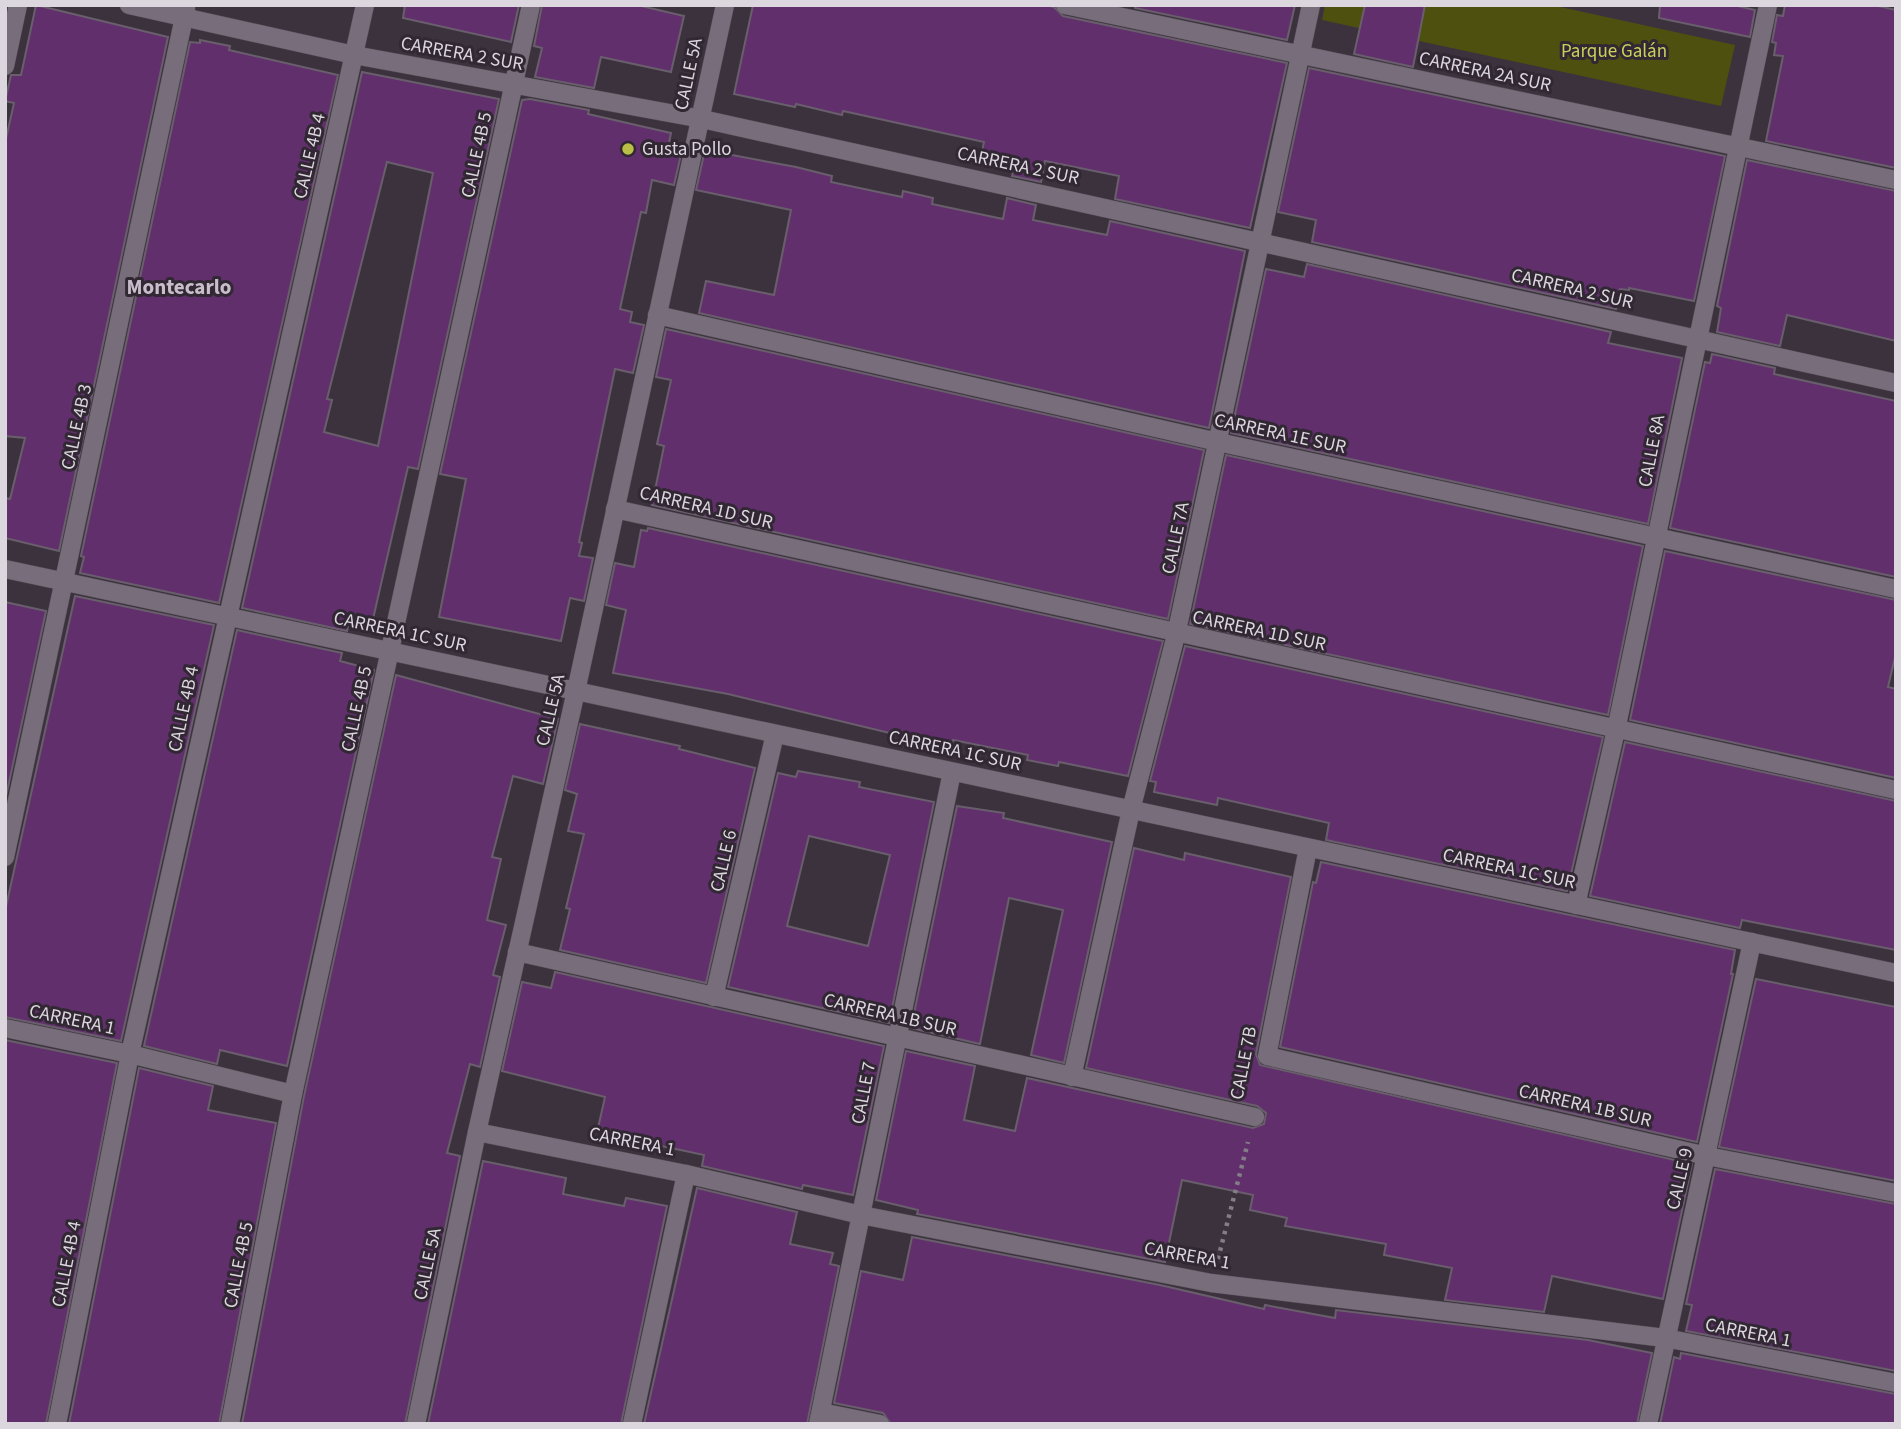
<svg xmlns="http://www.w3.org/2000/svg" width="1901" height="1429" font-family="'Source Sans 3',sans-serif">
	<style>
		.green { fill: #4d500e }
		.building { fill: #61306c; stroke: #695e6b; stroke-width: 2; fill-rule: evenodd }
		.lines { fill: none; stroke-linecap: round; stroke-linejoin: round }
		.pedestrian-casing { stroke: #574f59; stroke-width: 19 }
		.minor-casing { stroke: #574f59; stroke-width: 19 }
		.tertiary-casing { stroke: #574f59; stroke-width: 19 }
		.path { stroke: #847c86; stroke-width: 4.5; stroke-dasharray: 3.5 5; stroke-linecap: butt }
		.pedestrian { stroke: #786e7b; stroke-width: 18 }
		.minor { stroke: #786e7b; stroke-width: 18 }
		.tertiary { stroke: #786e7b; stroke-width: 18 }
		.poi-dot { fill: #bac045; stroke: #312834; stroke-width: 2.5 }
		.labels { text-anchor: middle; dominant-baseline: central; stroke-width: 6; stroke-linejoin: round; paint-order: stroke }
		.park-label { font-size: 19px; fill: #cad05a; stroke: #312834 }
		.street-label { font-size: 19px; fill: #dcd6de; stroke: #312834 }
		.poi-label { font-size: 19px; fill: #dcd6de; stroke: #312834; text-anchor: start }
		.neighbourhood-label { font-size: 21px; font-weight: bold; fill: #c9bdcc; stroke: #312834 }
	</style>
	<rect width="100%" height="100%" fill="#3c323e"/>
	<path class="green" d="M1325,5H1551L1735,45L1721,106L1322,20Z"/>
	<g class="building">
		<path d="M36,5L168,37L59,551L5,538V498L10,499L25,438L5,436V143L14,103L5,101L11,75H21Z"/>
		<path d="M405,5H519L511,42L403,18Z"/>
		<path d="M542,5H637L684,16L671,72L601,57L594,88L535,77L542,48L534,46Z"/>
		<path d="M753,5H1046L1054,7L1063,16L1287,63L1250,228L1115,199L1119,176L1045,161L1041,182L1012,176L1015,163L981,156L984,142L843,111L842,115L796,104L795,107L734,94Z"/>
		<path d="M1135,5H1295L1287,40L1135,8Z"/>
		<path d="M1365,5H1425L1413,67L1354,54Z"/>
		<path d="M1660,5H1733L1755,10L1750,37L1659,18Z"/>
		<path d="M1785,5H1874L1896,10V168L1766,141L1783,56L1774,55L1776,43L1772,42L1777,15L1783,16Z"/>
		<path d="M200,40L230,46L229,50L338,75L219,603L80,573L84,557L81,556L190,42L200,43Z"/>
		<path d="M1309,68L1725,156L1694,301L1629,288V290L1620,289L1616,309L1312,242L1316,220L1278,212Z"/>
		<path d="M362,72L499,99L418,469L408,467L373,619L351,614L347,631L242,608ZM387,162L433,173L378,446L324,432L332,400L327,399Z"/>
		<path d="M530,99L589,110L588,114L671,133L669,143L683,146L674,185L652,180L646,213L641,212L620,309L632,312L630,322L644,325L633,373L615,369L579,542L582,543L579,556L593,558L584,601L570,598L561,641L439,617L466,479L440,474L522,100Z"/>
		<path d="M705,150L796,167L832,176L831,182L902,197L903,191L933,198L932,204L1003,219L1007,198L1036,205L1033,220L1107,235L1110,221L1245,251L1209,428L699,313L706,281L774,295L791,210L696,190Z"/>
		<path d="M1747,160L1896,191V341L1787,315L1780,346L1717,332L1721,308L1717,306Z"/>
		<path d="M1307,264L1611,332L1608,343L1682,358L1648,524L1231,433L1266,269L1304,277Z"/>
		<path d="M666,329L1204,450L1168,619L652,505L664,446L657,444L671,380L656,377Z"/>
		<path d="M1712,354L1775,368L1774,374L1896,401V577L1670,528L1705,362L1710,363Z"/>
		<path d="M1226,455L1643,546L1608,715L1190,624Z"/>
		<path d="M648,528L1163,641L1128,776L1059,762L1058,766L1027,760L1028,755L953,740L952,748L728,694L613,673L626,610L606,605L615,563L634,567L641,530L647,531Z"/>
		<path d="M1665,551L1896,600V653L1888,687L1896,689V778L1630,720Z"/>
		<path d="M75,596L214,625L121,1041L5,1017V911Z"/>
		<path d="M5,602L46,611L5,801Z"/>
		<path d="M237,630L342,653L340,661L374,670L287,1066L220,1050L217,1064L144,1046Z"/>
		<path d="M1185,646L1603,737L1567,891L1326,840L1329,823L1218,798L1217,805L1154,792L1156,782L1150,781Z"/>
		<path d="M396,675L558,719L543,784L513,776L492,857L501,859L487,920L506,925L493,975L500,977L480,1067L470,1064L447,1153L460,1156L405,1424H242L304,1096Z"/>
		<path d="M580,724L680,746L679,749L755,768L706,983L560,950L570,909L566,908L584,834L568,831L577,794L565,790Z"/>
		<path d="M1625,742L1896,801V950L1742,920L1740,928L1590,896Z"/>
		<path d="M798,771L860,782L859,787L934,802L889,1023L728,987L778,773L796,777ZM809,836L890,855L868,946L787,926Z"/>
		<path d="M957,806L1004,813L1003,818L1112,842L1064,1063L1031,1055L1063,910L1009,898L980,1044L911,1028Z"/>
		<path d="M1134,848L1184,860L1185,853L1291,877L1256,1054L1260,1065L1692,1164L1663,1299L1552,1276L1544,1312L1445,1300L1452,1268L1384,1255L1386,1244L1285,1226L1287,1218L1250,1210L1253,1195L1182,1180L1165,1262L917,1214L918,1210L876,1200L906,1051L975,1066L964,1120L1015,1131L1027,1078L1253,1128L1264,1124L1266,1113L1257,1106L1086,1068Z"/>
		<path d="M1321,862L1735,950L1731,974H1733L1697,1142L1280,1047L1313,882L1316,883Z"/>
		<path d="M555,972L884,1046L853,1195L803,1185L802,1189L702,1166L704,1155L629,1139L630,1135L598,1128L605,1097L502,1071L522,982L551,988Z"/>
		<path d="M1756,979L1896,1007V1181L1719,1147Z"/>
		<path d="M5,1040L117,1063L46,1424H5Z"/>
		<path d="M139,1068L213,1086L208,1110L276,1123L219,1424H69Z"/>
		<path d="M483,1161L566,1178L563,1194L624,1206L626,1198L667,1206L621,1424H428Z"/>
		<path d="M1715,1169L1896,1204V1371L1686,1331L1692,1305L1686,1304Z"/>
		<path d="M697,1188L797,1212L790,1244L833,1253L830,1264L839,1266L807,1424H644Z"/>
		<path d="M912,1237L1160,1285L1264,1309L1265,1305L1335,1318L1336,1310L1588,1340L1652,1353L1637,1424H891L883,1413L834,1403L861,1271L903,1280Z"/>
		<path d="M1681,1353L1896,1394V1424H1660L1674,1357L1680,1359Z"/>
	</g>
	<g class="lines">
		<g class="pedestrian-casing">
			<g id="pedestrian">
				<path d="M1576,905L1616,730L1768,5"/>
				<path d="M517,952L1255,1117"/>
				<path d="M1072,1077L1131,810L1176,635L1311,5"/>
			</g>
		</g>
		<g class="minor-casing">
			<g id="minor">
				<path d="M129,5L354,55L702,119L1896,383"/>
				<path d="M1065,5L1896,180"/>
				<path d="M5,66L18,5"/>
				<path d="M657,315L1218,442L1896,589"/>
				<path d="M615,509L1896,790"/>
				<path d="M1308,848L1267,1056L1707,1156L1896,1193"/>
				<path d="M5,857L186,8"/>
				<path d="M714,997L775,734"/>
				<path d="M5,1028L130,1054L293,1094"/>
				<path d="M477,1132L686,1174L861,1215L1211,1283L1665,1338L1896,1383"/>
				<path d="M821,1412L880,1424"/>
				<path d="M57,1424L130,1054L365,5"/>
				<path d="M230,1424L293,1094L531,5"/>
				<path d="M416,1424L477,1132L576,691L1896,973"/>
				<path d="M632,1424L686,1174"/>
				<path d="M818,1424L952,772"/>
				<path d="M1648,1424L1752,942"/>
			</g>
		</g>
		<g class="tertiary-casing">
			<path id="tertiary" d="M5,569L576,691L725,5"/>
		</g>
		<path class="path" d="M1218,1259L1248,1142"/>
		<use href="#pedestrian" class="pedestrian"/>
		<use href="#minor" class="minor"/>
		<use href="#tertiary" class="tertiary"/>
	</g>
	<circle class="poi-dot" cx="628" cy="149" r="7"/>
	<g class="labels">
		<g class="park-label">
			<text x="1614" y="51">Parque Galán</text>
		</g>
		<g class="street-label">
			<text transform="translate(462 54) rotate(10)">CARRERA 2 SUR</text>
			<text transform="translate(1485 72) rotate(12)">CARRERA 2A SUR</text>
			<text transform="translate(689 74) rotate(-78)">CALLE 5A</text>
			<text transform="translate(477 155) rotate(-78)">CALLE 4B 5</text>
			<text transform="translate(310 156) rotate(-77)">CALLE 4B 4</text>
			<text transform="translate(1018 166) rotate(12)">CARRERA 2 SUR</text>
			<text transform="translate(1572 289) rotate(13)">CARRERA 2 SUR</text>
			<text transform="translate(77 427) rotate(-78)">CALLE 4B 3</text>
			<text transform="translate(1280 434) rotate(12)">CARRERA 1E SUR</text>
			<text transform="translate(1652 451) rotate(-79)">CALLE 8A</text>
			<text transform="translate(706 508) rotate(13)">CARRERA 1D SUR</text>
			<text transform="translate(1176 538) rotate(-78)">CALLE 7A</text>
			<text transform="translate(1259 631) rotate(12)">CARRERA 1D SUR</text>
			<text transform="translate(400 632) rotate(12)">CARRERA 1C SUR</text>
			<text transform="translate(184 709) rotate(-78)">CALLE 4B 4</text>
			<text transform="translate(357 709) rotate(-78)">CALLE 4B 5</text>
			<text transform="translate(551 710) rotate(-77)">CALLE 5A</text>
			<text transform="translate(955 751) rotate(12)">CARRERA 1C SUR</text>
			<text transform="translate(724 861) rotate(-77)">CALLE 6</text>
			<text transform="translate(1509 869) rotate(12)">CARRERA 1C SUR</text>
			<text transform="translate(890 1015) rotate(13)">CARRERA 1B SUR</text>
			<text transform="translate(72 1020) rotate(12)">CARRERA 1</text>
			<text transform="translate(1244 1063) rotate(-79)">CALLE 7B</text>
			<text transform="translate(864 1093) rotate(-79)">CALLE 7</text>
			<text transform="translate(1585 1106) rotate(13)">CARRERA 1B SUR</text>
			<text transform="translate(632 1142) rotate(11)">CARRERA 1</text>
			<text transform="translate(1680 1179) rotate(-77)">CALLE 9</text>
			<text transform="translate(1187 1256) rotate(10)">CARRERA 1</text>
			<text transform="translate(67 1264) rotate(-79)">CALLE 4B 4</text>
			<text transform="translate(428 1264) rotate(-78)">CALLE 5A</text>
			<text transform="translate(239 1265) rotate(-79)">CALLE 4B 5</text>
			<text transform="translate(1748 1333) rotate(11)">CARRERA 1</text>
		</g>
		<g class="poi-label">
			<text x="642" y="149">Gusta Pollo</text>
		</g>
		<g class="neighbourhood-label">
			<text x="179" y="287">Montecarlo</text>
		</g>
	</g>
	<rect width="1901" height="1429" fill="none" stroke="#dcd6de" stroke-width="14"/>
</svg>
